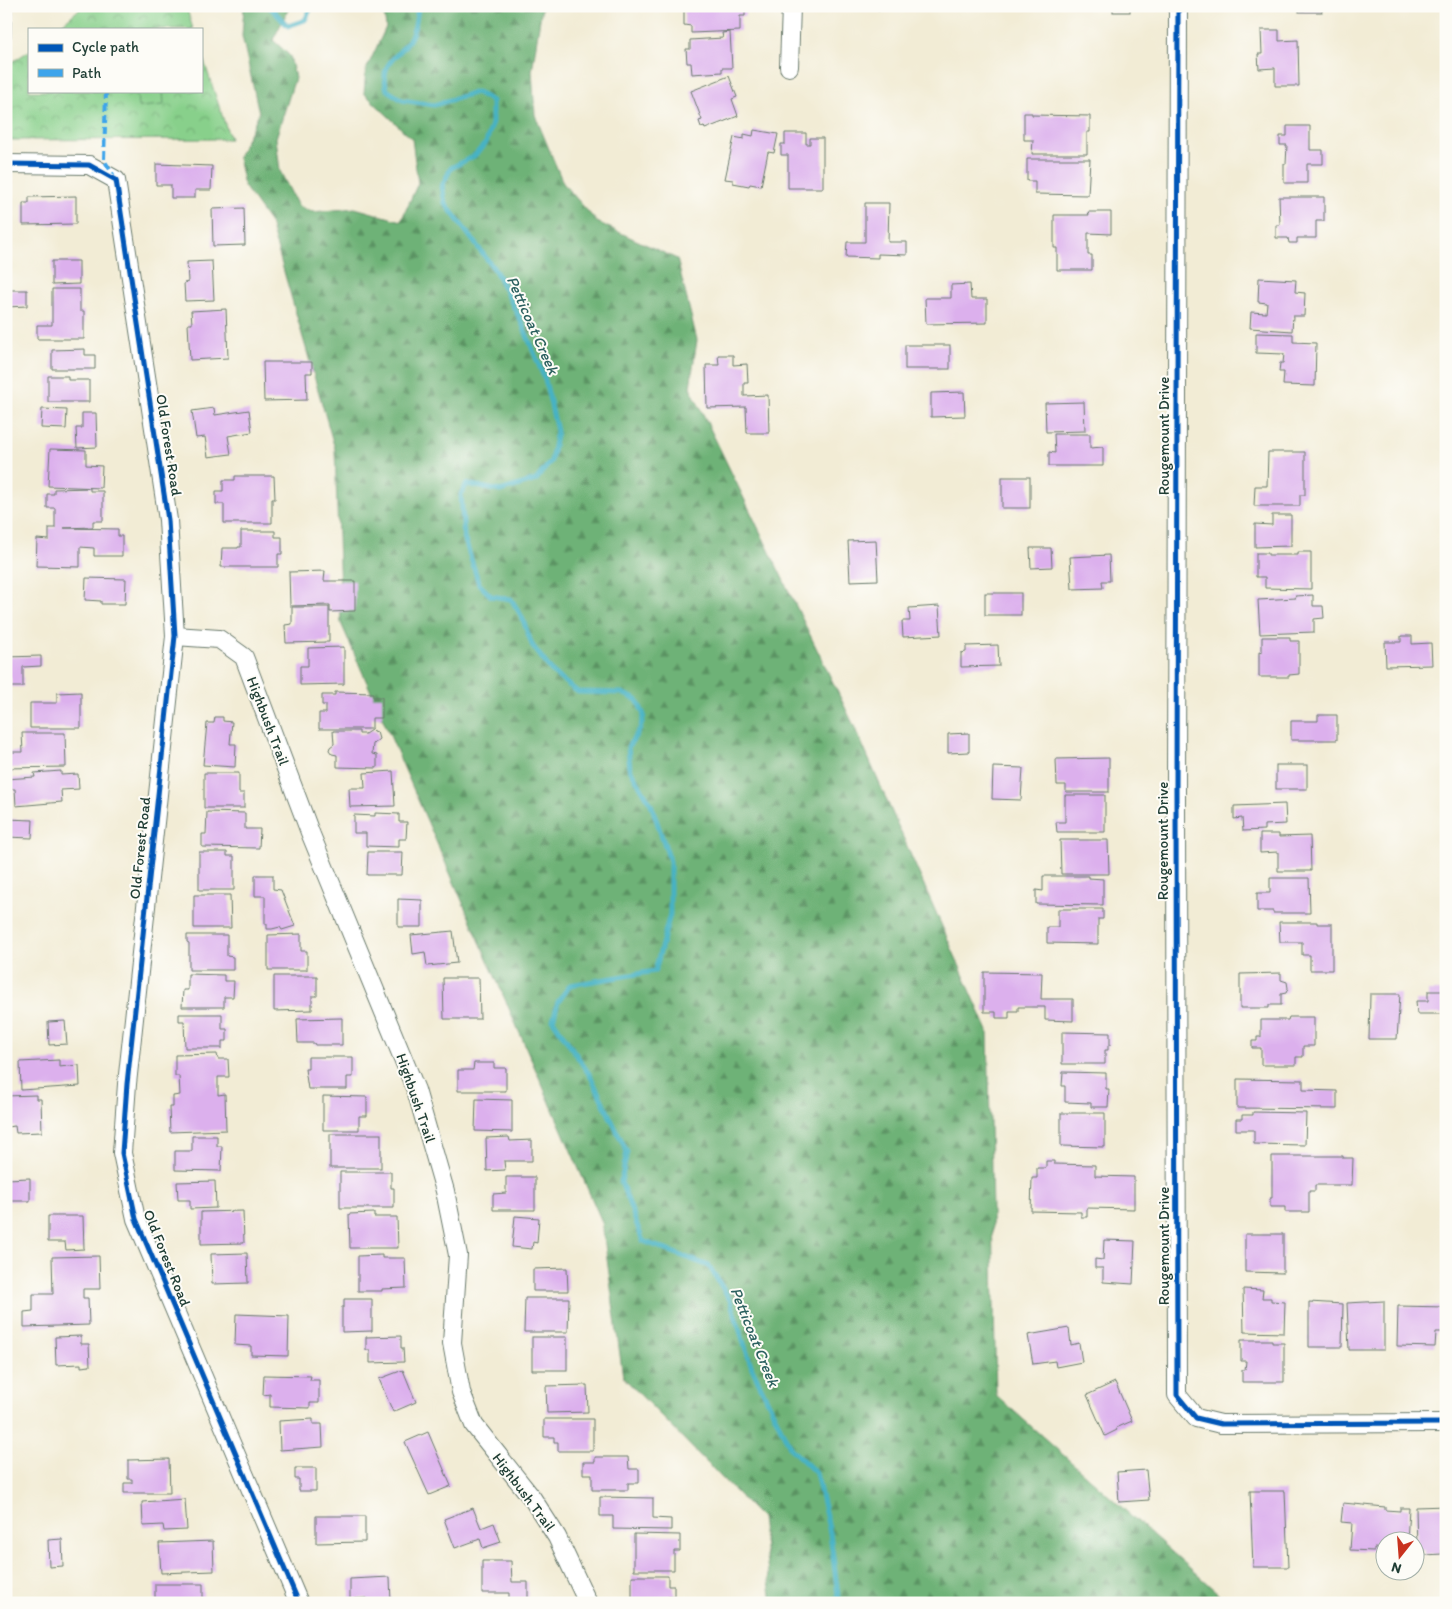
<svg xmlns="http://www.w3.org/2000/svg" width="1452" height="1609" font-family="Itim,sans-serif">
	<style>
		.forest { fill: url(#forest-firs); stroke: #467856 }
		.park { fill: url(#park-crowns); stroke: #548660 }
		.pitch { fill: #88d08b; stroke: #548660 }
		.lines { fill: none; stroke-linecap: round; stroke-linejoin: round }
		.stream { stroke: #46b2c4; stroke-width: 5 }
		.building { fill: #dcb0ed }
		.service-casing { stroke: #697a6c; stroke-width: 11 }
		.minor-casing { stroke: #697a6c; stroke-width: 20 }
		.service { stroke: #fff; stroke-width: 9 }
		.minor { stroke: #fff; stroke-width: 18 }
		.quiet { stroke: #3da4eb; stroke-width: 4; stroke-dasharray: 8 4; stroke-linecap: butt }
		.cycleway-casing { stroke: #fdfcf7; stroke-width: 8 }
		.cycleway { stroke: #0057b8; stroke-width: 5 }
		.labels { text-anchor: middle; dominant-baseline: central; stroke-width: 4; stroke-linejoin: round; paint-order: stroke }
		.street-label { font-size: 15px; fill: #1f3d34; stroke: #fdfcf7 }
		.water-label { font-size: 16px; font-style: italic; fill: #2b605f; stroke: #fdfcf7 }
	</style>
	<defs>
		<pattern id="forest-firs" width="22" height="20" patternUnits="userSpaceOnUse" patternTransform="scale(1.25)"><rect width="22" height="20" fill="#6eb277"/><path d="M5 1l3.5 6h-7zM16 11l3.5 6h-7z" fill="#5a9262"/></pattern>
		<pattern id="park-crowns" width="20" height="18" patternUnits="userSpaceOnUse" patternTransform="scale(1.25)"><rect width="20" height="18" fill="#88d08b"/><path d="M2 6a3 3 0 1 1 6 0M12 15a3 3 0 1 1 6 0" fill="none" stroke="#6faa72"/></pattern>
	</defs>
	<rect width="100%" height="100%" fill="#fdfcf7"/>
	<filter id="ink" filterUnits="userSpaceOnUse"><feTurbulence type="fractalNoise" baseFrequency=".02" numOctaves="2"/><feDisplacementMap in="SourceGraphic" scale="10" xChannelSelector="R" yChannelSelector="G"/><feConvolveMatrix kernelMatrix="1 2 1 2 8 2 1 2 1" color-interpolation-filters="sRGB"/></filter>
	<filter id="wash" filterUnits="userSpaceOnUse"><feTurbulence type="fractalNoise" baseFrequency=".0096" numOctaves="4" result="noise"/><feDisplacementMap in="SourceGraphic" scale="20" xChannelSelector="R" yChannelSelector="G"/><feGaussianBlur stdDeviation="1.12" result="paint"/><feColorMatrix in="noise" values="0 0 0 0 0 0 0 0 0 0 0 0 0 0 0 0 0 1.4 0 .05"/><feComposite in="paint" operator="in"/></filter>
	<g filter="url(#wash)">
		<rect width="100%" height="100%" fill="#f2ecd5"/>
		<path class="forest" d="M244,6H292L288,10L273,40L290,56L295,78L276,138L280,171L298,206L313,212L355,208L401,221L418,183L412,139L364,93L366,70L386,27L383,6H542L532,71L535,115L563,183L597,222L677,259L697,340L690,387L856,730L988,1031L996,1395L1229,1603H772L761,1518L623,1377L602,1222L341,623L335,449L270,223L244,186L238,157L259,113L242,36Z"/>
		<g class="park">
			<path d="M83,6H186L193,29H56Z"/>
			<path d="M29,51V91H201V52L230,139L6,140V66Z"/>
		</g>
		<path class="pitch" d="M137,91H163L164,105L138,107Z"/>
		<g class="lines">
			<g class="stream">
				<path d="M269,6L288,26L305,20L312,6"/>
				<path d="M418,6C417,17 415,31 409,40C396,60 379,62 387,90L402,100L434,105L476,92L492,101V124L486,143L474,156L451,168L442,186L445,203L495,270L522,323L545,380L557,431L551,461L536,480L500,491L467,484L461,494L464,537L479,584L491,596L511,599L522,617L532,645L554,674L578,692L622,693L637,700L644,715L640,729L628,747L630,769L651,804L670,861V914L655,971L570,985L558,1002L553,1020L591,1077L627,1152L621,1182L643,1241L709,1266L730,1300L752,1368L791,1449L816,1473L830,1533L839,1603"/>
			</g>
		</g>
		<g id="blocks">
			<g class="building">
				<path d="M691,6H745V16H740V31L691,33V26L684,25V8H691Z"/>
				<rect x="830" y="6" width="15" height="2"/>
				<path d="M878,6H893V9L878,10Z"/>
				<rect x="974" y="6" width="14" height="3"/>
				<rect x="1113" y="6" width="17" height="6"/>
				<rect x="1299" y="6" width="23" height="6"/>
				<path d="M1261,30H1279V41L1298,40L1299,86H1275V68L1259,69L1258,54H1262Z"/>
				<path d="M730,32L732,68H722V72L692,74L691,63H687L686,49H690V40L723,38L722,33Z"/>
				<path d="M729,76L737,97L732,99L738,116L705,129L704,126L701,127L699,121L702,120L691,91Z"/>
				<path d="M1024,113H1032V115L1090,116V132H1087V154H1032L1033,140H1024Z"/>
				<path d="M1287,126H1310V150H1323V164H1307V183H1284V164H1286L1287,145H1280V136H1287Z"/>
				<path d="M754,130L778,134L774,153L768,152L761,186L750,184L749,186L733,183V180L725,179L734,137L744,139V134L753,136Z"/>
				<path d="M785,133H806V144H810V138H823V188H788V155H781V144H785Z"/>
				<path d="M1027,159H1090L1088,195L1035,194V181H1027Z"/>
				<path d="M156,164L212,166L211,190H195V198H171V185H156Z"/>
				<path d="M76,196V224L23,225V203H29V197Z"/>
				<path d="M1279,197H1324V221H1316V238H1297V243H1289L1288,238H1276V225H1280Z"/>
				<path d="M865,203H889L888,242H907V255L878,254V258L846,257L847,242H865Z"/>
				<path d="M244,208L245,245L213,246L212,209Z"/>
				<path d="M1088,212H1111V234L1088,233V255H1092V270H1057V248H1054V215H1089Z"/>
				<path d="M52,261H79V284L52,285Z"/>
				<path d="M212,261L214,300L185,301L184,283L188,282L187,262Z"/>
				<path d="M1259,278L1296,280L1295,292L1305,293L1304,316H1293L1292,331L1250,328L1251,312L1266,313L1267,303L1258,302Z"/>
				<path d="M970,284L971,299H987V323L926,324L925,298H951V285Z"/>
				<path d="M52,289H80V311H84V339H37V325H52Z"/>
				<path d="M6,290H27V306L6,307Z"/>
				<path d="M226,309L228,358L190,360L188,324H192L191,311Z"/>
				<path d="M1256,333L1293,334V342L1316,343L1315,386L1283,385L1284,372H1279L1280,363H1283L1284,354L1256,353Z"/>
				<rect x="905" y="345" width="45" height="24"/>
				<path d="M85,349V355H95V369H52V350Z"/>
				<path d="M718,355H733V365L747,364L748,383H744V396L768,395L769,433H747L746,407L707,408L706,365H719Z"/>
				<path d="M263,362H312V373H306L307,400L264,401Z"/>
				<path d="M48,376H68V380H89V402H48Z"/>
				<path d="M964,392L965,416L931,417V393Z"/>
				<path d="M1084,402L1085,431L1046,432L1045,403Z"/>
				<path d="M214,408L215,415L249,410L252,432L228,436L231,454L208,457L205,437L196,438L192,411Z"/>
				<path d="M42,409L67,410L66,429L41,428Z"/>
				<path d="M82,413H96L97,447L77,448L76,428H82Z"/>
				<path d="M1054,434H1090V448L1103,447V466H1049V452L1055,453Z"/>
				<path d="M50,449L86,450V465L102,466L101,488L48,486Z"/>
				<path d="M1268,452H1305V495H1300V506H1254L1255,486H1267Z"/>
				<path d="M235,476H274L275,499H272V523H224V504H216V491H223V480H235Z"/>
				<rect x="1002" y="477" width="28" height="31"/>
				<path d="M90,488V491H103V521H93V527L64,528L118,529V536H122V556H94V548L80,547V567L36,566L37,539L49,540V528H55V508H47V494H54V489Z"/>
				<path d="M1272,515H1291V546L1255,547V524L1272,525Z"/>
				<path d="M241,531H275V537H282V554H278V567H221L222,548H238V547H241Z"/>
				<path d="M876,540L878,580L850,581L848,541Z"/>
				<path d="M1030,548H1051L1052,567L1031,568Z"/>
				<path d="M1298,552H1311V589L1265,588V577H1256V553H1268V555H1298Z"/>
				<path d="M1109,555L1110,581H1102L1103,588L1072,589L1070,557Z"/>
				<path d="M325,571L324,581H355V611L330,612V605L290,606L289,572Z"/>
				<path d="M86,578L126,579L125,604H101V601L85,600Z"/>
				<rect x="985" y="593" width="36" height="22"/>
				<path d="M1313,595V606H1323L1324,618L1314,619V632L1260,634L1258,600L1296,598L1295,596Z"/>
				<path d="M939,606L941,635L903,637L902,621H910L909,608Z"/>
				<path d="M292,607H329V642L286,643L285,625L292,624Z"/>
				<path d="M1401,636H1412V644L1431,643L1432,665L1386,666L1385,642H1401Z"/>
				<path d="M1262,637H1290V641H1299V674L1289,675V677H1259V652L1262,653Z"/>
				<path d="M998,645L999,666L961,667V653L966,652V646Z"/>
				<path d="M344,647V684L300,685V666H308V648Z"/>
				<path d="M41,656V666L23,667V687H11V678H7L6,657Z"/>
				<path d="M81,692V728H30V703H57V693Z"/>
				<path d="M335,692L373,693V697H382V718H372V729H319V713H326V705H322V695H335Z"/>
				<path d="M1318,715H1337V740H1291V721H1318Z"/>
				<path d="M215,717H223V721L232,722L230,744H236L235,767L203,765L207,723H214Z"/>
				<path d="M333,731H359V734H365L371,730L377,732L379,739L373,744L372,754L377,755V768L337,767V755L332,754L329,750L330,747L334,744Z"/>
				<path d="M22,733H65L66,767L6,768V752H23Z"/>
				<path d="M969,733V752L948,753V734Z"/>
				<path d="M1109,758V792H1066V785H1057L1056,759Z"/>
				<rect x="1276" y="765" width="31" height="24"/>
				<path d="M993,767L1023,768L1021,800L992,799Z"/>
				<path d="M61,771V775L78,774L79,789L61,790L62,802L16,806L15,789H6V779L35,777L34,773Z"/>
				<path d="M393,771L395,806L350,807L349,788H365L364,773Z"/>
				<path d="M204,773H239V793H244V808H204Z"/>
				<path d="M1065,795H1105V832H1057L1056,822H1065Z"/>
				<path d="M1285,804L1286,824L1264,825V830L1243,831L1242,818L1234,819V806Z"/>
				<path d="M207,812L245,813V829H260L259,848L202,847V834H206Z"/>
				<path d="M375,813L399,814V822H407L406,839H399V847L366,846V833H354V815L375,816Z"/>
				<path d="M6,819L33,820L32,838L6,837Z"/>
				<path d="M1260,834H1279V837L1310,836L1311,871H1278V852L1260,853Z"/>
				<path d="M1060,840H1108L1109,874H1061Z"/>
				<path d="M199,852H227V856H234V890H199Z"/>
				<path d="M368,852H403L402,875H367Z"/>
				<path d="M255,875H273V889L281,890L295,926L282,930L280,927L272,929H267V924H265V896H255Z"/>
				<path d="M1043,876H1089V878L1103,879V905L1036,904V890L1043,891Z"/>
				<path d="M1270,878H1309L1310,913H1273V911H1257V893H1270Z"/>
				<path d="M194,895H230L231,928H194Z"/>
				<path d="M398,899L422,900V927H398Z"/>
				<path d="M1058,909H1103V919H1098V944L1047,943V927H1058Z"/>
				<path d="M1279,922H1317V924H1332V970H1310V955H1302V942H1280Z"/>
				<path d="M453,931L457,963L427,966L425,952L413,954L411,935Z"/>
				<path d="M301,934V951H307V970H268V935Z"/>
				<path d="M187,935H227V956L233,957V970H189V943L187,942Z"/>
				<path d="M984,972L1042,973L1041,999H1073V1021L1045,1020V1007H1018V1011H1009V1018H996V1012H984Z"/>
				<path d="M1281,973V980L1287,982L1288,988L1286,993L1281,994V1005H1269V1008H1240V974Z"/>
				<path d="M188,974L224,975V981H234L233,997H224V1007H182L183,990H188Z"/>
				<path d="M274,976H317V996H312V1010L274,1011Z"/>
				<path d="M443,978H479L480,1019H444Z"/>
				<path d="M1428,991H1446V1014H1417L1416,1001H1428Z"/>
				<path d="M1370,994H1400L1397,1039H1369Z"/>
				<path d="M179,1014H222V1029H227V1041H222V1048H185L184,1021H179Z"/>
				<path d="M1289,1017H1314V1046H1303V1057H1296V1065H1261V1048H1252V1041H1257V1037H1261V1020H1288Z"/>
				<path d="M342,1018V1045H315L314,1043H298L297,1019Z"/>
				<path d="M65,1021L67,1044L49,1045L48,1022Z"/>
				<path d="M1062,1032L1110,1033V1045H1108V1050H1105V1064H1062Z"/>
				<path d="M217,1054L218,1059H228L229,1077H218V1095L225,1094L226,1130L170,1132L169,1107H173V1096L180,1095L179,1076H175V1055Z"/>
				<path d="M308,1057H353V1077H347V1089H308L305,1069H308Z"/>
				<path d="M59,1060V1067L79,1065L80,1086L21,1090L20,1062Z"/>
				<path d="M474,1063H494V1068H506V1091H458V1070H473Z"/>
				<path d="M1063,1072L1106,1073V1089H1109L1108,1107H1091V1103L1065,1102V1086H1062Z"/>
				<path d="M1237,1079L1303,1080V1090L1337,1091V1109L1237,1108Z"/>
				<path d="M36,1095V1099H41L42,1132L16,1133L15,1126L6,1127V1096Z"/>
				<path d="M323,1096L367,1097V1116H359V1130H323Z"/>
				<path d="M476,1099L512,1100V1132L475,1131Z"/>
				<path d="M1253,1112L1306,1113L1305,1145L1254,1144V1130H1236V1119H1242V1115H1253Z"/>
				<path d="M1061,1113H1105V1147L1061,1146Z"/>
				<rect x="330" y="1134" width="51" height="34"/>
				<path d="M192,1136H217V1146H222L221,1171L175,1170V1151H192Z"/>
				<path d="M509,1137L510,1141L532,1140V1161H504L505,1170L487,1171L486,1138Z"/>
				<path d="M1272,1156H1343V1158H1353L1352,1185H1315V1191H1309V1212H1285V1207H1270V1198H1272Z"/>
				<path d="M1046,1161H1054V1164L1095,1165V1176L1134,1177V1209L1087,1208V1217H1081V1212L1031,1211L1032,1178H1037V1168H1046Z"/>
				<path d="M340,1172H391V1188H394V1208H340Z"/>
				<path d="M506,1177H535V1210H493V1194L506,1193Z"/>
				<path d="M30,1178V1201H7L6,1179Z"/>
				<path d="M215,1181L216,1208L190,1209V1200H178L177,1182Z"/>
				<path d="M243,1211L244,1243L201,1244V1212Z"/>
				<path d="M374,1213V1217H397L398,1248H350L349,1214Z"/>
				<path d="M48,1216H83L84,1249L66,1250L65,1242H48Z"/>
				<path d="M515,1216L539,1218L537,1243L533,1242L532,1249L512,1247Z"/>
				<path d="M1245,1234H1283V1273L1245,1272Z"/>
				<path d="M1104,1240L1135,1241L1133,1284L1103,1282V1268H1095V1259L1103,1260Z"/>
				<path d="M247,1253L248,1283L212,1284L211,1254Z"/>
				<path d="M382,1255V1258H405L406,1288L382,1289V1291H358V1256Z"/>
				<path d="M99,1256L100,1289H83V1298H88L89,1325L24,1327V1312L33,1311V1294H53L52,1257Z"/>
				<path d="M567,1268L568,1291H533V1269Z"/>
				<path d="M1243,1289L1263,1290L1262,1298H1271V1301L1285,1302L1284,1333L1244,1332Z"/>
				<path d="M525,1298H569L568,1332H524Z"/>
				<path d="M344,1299H372V1331L342,1332V1307H344Z"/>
				<path d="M1384,1301V1350H1349L1347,1303Z"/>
				<path d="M1309,1302L1343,1304L1342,1347H1309Z"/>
				<path d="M1398,1306L1446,1307V1332H1436L1435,1347L1397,1346Z"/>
				<path d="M236,1314L289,1316L288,1356L251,1355V1346L235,1345Z"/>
				<path d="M1069,1328L1071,1345L1079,1343L1082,1362L1056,1367L1055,1361L1033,1364L1028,1335Z"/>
				<path d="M81,1336V1344H89L90,1366L81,1367V1364L56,1365L55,1337Z"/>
				<path d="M401,1336V1348H403L404,1362L370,1363V1350H366V1337Z"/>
				<rect x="532" y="1337" width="35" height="33"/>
				<path d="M1241,1340H1272V1343H1284V1382H1242V1370H1245L1246,1361H1241Z"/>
				<path d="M403,1370L416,1402L393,1412L379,1379Z"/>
				<path d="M264,1375L311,1376L310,1380H319V1403H310V1408L270,1407V1394L263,1395Z"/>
				<path d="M1115,1382L1132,1421L1116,1428L1117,1430L1105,1436L1087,1395Z"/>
				<path d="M587,1385L588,1412L547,1413L546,1386Z"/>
				<path d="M313,1419V1424H322L323,1447L280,1450L279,1421Z"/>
				<path d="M544,1419H593V1451H558V1442H554V1437H544Z"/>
				<path d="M428,1432L451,1486L429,1495L405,1442Z"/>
				<path d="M595,1457H628L629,1469H639V1483H628V1490H592V1474H583V1462H595Z"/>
				<path d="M169,1459L170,1493H124V1483H132V1479H128V1460Z"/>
				<path d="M295,1468H316V1491H299V1479H295Z"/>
				<path d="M1146,1470L1149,1500L1119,1502L1117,1472Z"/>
				<path d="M1250,1491H1285L1288,1567H1253Z"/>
				<path d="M600,1497L653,1498V1518L671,1519V1530L613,1529V1516H600Z"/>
				<path d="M185,1499L187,1530L164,1531L163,1525L143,1526L142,1502Z"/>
				<path d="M1343,1503L1385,1507V1510L1400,1511V1508H1409L1407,1542H1384V1549L1374,1548V1551L1350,1550L1352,1523L1341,1522Z"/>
				<path d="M1446,1506V1550H1442V1554L1425,1555V1550H1417L1416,1507Z"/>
				<path d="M473,1508L481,1528L494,1523L501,1542L483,1548L480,1539L455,1548L444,1519Z"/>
				<path d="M316,1516H365V1542L316,1543Z"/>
				<path d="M634,1534L680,1535V1551H674V1570H634Z"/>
				<path d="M62,1539L63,1566L49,1567L48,1540Z"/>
				<path d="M213,1541L214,1571L161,1573L159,1543Z"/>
				<path d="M482,1561H511L512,1582H528V1602L509,1603V1593H482Z"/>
				<path d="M632,1576H668V1586H674V1597H668V1602H632Z"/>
				<path d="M390,1577L391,1603H367V1598L350,1599V1579Z"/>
				<path d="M155,1584H203V1602L157,1603V1599H155Z"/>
			</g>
		</g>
	</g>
	<g filter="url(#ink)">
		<use href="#blocks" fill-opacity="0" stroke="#697a6c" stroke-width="1"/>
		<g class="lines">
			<g class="service-casing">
				<path id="service" d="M6,36L7,6"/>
			</g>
			<g class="minor-casing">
				<g id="minor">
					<path d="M1178,6L1176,791L1177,1395L1196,1418L1221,1424L1446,1423"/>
					<path d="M789,67L791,6"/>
					<path d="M6,164L89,165L116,180L168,520L175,636L127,1084L122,1153L136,1219L299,1603"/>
					<path d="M175,636L219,639L244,657L311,835L416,1090L445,1191L458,1255L452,1343L461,1392L474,1425L532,1498L557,1537L588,1603"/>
				</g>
			</g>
			<use href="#service" class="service"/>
			<use href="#minor" class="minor"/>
			<path class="quiet" d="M106,91L104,160L114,176"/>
			<g class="cycleway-casing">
				<g id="cycleway">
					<path d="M1178,6L1176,791L1177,1395L1196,1418L1221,1424L1446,1423"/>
					<path d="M6,164L89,165L116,180L168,520L175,636L127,1084L122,1153L136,1219L299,1603"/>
				</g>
			</g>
			<use href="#cycleway" class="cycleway"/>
		</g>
	</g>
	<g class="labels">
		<g class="street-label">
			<text transform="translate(1164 436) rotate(-90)">Rougemount Drive</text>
			<text transform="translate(169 445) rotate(81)">Old Forest Road</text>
			<text transform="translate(268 721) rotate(69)">Highbush Trail</text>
			<text transform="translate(1163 841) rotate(-90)">Rougemount Drive</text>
			<text transform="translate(140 848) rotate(-84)">Old Forest Road</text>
			<text transform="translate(416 1098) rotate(71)">Highbush Trail</text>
			<text transform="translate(1164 1246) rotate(-90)">Rougemount Drive</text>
			<text transform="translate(167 1258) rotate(68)">Old Forest Road</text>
			<text transform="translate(524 1492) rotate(53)">Highbush Trail</text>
		</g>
		<g class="water-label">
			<text transform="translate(533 325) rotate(66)">Petticoat Creek</text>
			<text transform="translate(755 1337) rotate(68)">Petticoat Creek</text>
		</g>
	</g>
	<rect width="1452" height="1609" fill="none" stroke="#fdfcf7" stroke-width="25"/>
	<rect x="28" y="28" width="175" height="65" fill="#fdfcf7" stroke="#a4b0a9"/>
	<rect x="38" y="44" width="25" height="8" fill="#0057b8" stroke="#a4b0a9"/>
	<text x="72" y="52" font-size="15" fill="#1f3d34">Cycle path</text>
	<rect x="38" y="69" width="25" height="8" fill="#3da4eb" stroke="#a4b0a9"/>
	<text x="72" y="78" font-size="15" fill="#1f3d34">Path</text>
	<g transform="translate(1400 1556) rotate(197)"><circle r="24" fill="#fdfcf7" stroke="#a4b0a9"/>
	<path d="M0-4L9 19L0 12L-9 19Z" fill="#c8321e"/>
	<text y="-8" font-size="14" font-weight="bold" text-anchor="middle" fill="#1f3d34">N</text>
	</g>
</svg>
